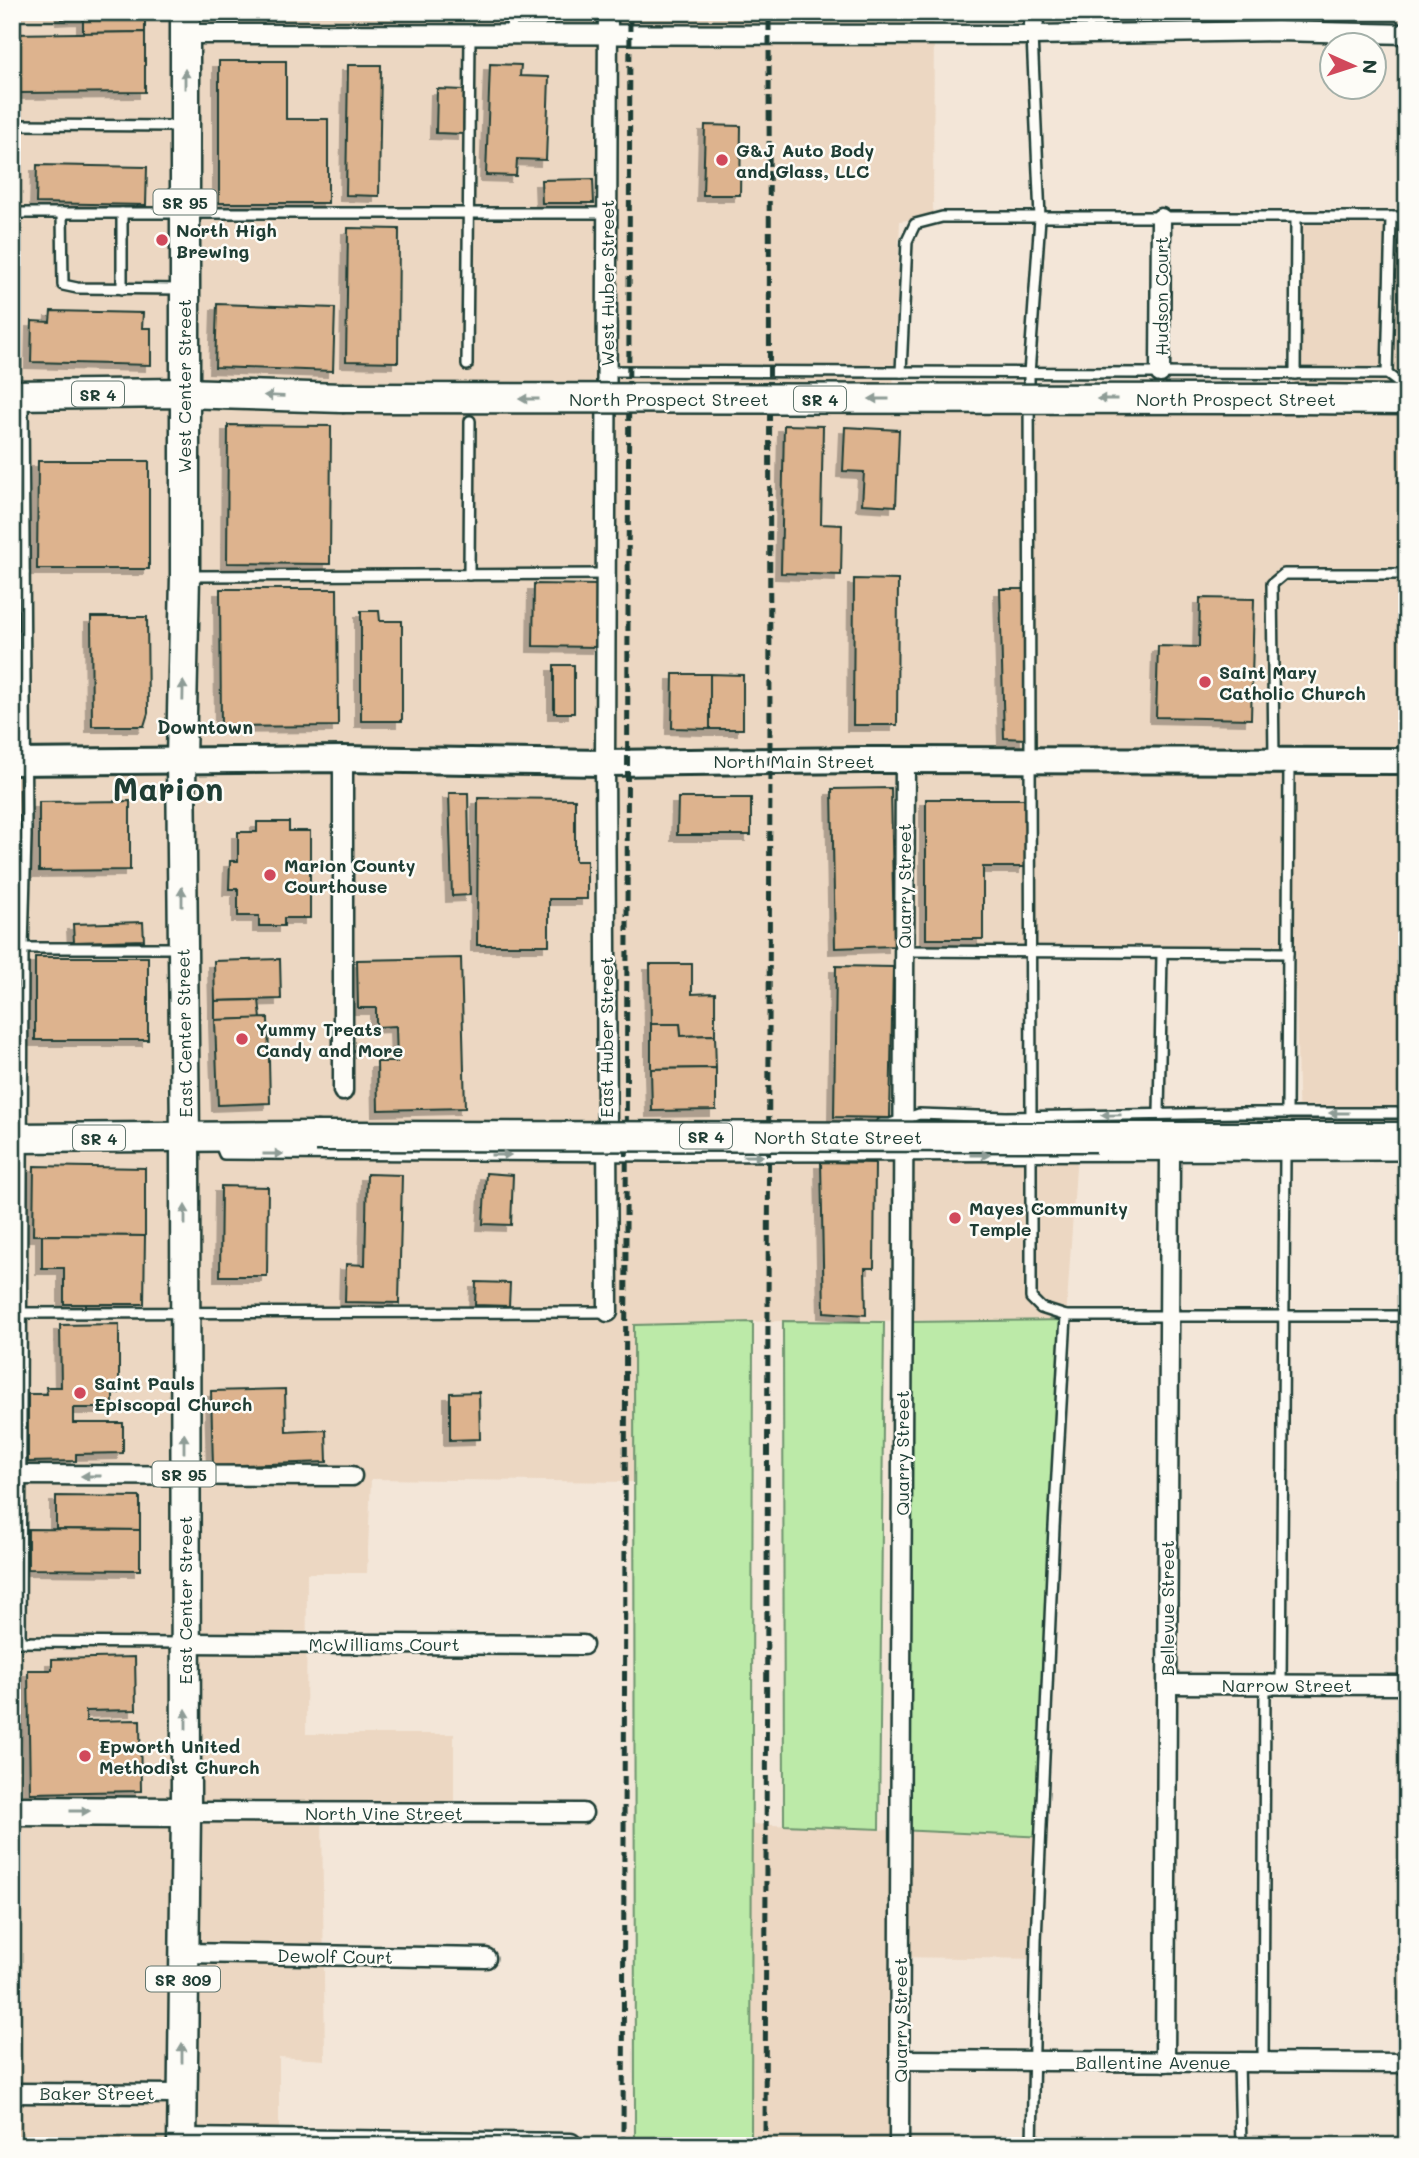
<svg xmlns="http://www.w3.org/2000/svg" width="1419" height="2158" font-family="Mali,sans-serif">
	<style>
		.built { fill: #ecd7c2 }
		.green { fill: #bceaa8; stroke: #6e946e; stroke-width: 2 }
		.building { fill: #ddb38e; stroke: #1f3d34; stroke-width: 2; filter: url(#shadow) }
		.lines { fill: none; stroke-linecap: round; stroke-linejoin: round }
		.lane-casing { stroke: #1f3d34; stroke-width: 14 }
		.street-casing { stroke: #1f3d34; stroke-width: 23 }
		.secondary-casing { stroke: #1f3d34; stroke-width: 30 }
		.primary-casing { stroke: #1f3d34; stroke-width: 33 }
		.lane { stroke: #fdfcf7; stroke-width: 9 }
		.street { stroke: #fdfcf7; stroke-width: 18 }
		.secondary { stroke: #fdfcf7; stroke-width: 24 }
		.primary { stroke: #fdfcf7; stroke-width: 28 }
		.rail { stroke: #1f3d34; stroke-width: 5; stroke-dasharray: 10 5; stroke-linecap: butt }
		.primary-bridge-casing { stroke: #1f3d34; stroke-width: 33; stroke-linecap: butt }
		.primary-bridge { stroke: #fdfcf7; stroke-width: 28 }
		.oneway { fill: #8e9c96 }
		.poi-dot { fill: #d1495b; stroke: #fdfcf7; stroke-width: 2.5 }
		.labels { text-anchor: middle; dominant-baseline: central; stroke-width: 5; stroke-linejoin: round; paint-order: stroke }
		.shield { fill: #fdfcf7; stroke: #62766e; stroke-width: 2 }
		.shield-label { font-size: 16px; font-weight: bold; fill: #1f3d34 }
		.poi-label { font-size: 18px; font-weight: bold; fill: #1f3d34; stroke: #fdfcf7; text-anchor: start }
		.street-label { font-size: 18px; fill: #1f3d34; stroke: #fdfcf7 }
		.neighbourhood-label { font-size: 19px; font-weight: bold; fill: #1f3d34; stroke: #fdfcf7 }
		.town-label { font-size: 32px; font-weight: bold; fill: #1f3d34; stroke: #fdfcf7 }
	</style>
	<defs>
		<filter id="shadow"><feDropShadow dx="-6" dy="6" stdDeviation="0" flood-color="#0004"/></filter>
	</defs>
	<rect width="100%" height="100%" fill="#f3e6d8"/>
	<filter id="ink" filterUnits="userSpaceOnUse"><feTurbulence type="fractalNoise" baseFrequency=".0143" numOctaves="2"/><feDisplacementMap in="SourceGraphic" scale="14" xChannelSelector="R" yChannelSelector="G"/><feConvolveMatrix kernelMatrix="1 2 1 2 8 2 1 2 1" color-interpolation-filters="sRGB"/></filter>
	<g filter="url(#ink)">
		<g class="built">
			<path d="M12,12H934L933,217L900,221L893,393L1292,395L1294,214L1407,217V1137L1299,1136L1295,951L898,949L899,1137H1078L1066,1320L783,1321L634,1325V1482L371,1479L367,1573H307L306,1734H454V1815L322,1813L325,2060L279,2057V2142L174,2146H12Z"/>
			<path d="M751,1824L1046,1837L1042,1959L888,1957L889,2146H751Z"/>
		</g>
		<g class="green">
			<path d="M1066,1320L1046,1837L899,1830L908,1322Z"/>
			<path d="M783,1321L884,1322L879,1829L784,1825Z"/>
			<path d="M753,1322L751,2146H635L634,1325Z"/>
		</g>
		<g class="building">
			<path d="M62,12H145V32L83,33V18L62,19Z"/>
			<path d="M145,32V92L18,93V69H12V34Z"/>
			<path d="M219,61H286V119H328V203H219Z"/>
			<path d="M490,64L521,65L520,76L549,77L546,160L517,159L516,176L486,175Z"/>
			<path d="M348,65H381L379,196L346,195Z"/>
			<path d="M437,89L464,90L463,134L436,133Z"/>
			<path d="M705,125L741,126L740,195H703Z"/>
			<path d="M37,165L147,167L146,205L36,203Z"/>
			<path d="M593,179L594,203H542L541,180Z"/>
			<path d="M348,228L399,229L398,362L346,361Z"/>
			<path d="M12,265H20L21,367H12Z"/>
			<path d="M217,304L335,308L333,371L215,367Z"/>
			<path d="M51,311L143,313L142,328H151V365L31,362L32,321L50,322Z"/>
			<rect x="12" y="425" width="3" height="138"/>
			<path d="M228,425L331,426L330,564L227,563Z"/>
			<path d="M784,425L823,426L821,524L842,525L841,575L781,573Z"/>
			<path d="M845,427L899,430L896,506L862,504L864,472L843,471Z"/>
			<path d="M38,461H149V569H37Z"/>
			<path d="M854,579L898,580L897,725H853Z"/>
			<path d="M534,584L599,585L598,647L533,646Z"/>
			<path d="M220,589H337L338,726L221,727Z"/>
			<path d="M1000,589H1024L1026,739L1004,738Z"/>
			<path d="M1200,598L1254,599L1251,719L1156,717L1158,646L1199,647Z"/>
			<path d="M361,611H379L380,621H402V721H361Z"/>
			<path d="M91,617H147L148,713L144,726H92Z"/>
			<rect x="554" y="665" width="20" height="48"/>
			<path d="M673,674H710V729L672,728Z"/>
			<path d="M710,674L743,675V729H710Z"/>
			<path d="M891,788L894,946L835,948L832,789Z"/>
			<path d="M449,793H468L470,895L452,896Z"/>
			<path d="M12,798H16L13,905H12Z"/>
			<path d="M478,798L575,799V861H587V899H549V945H477Z"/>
			<path d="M678,798H751V835H677Z"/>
			<path d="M926,799H1025V867H983V939H926Z"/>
			<path d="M130,801V870L39,871V802Z"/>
			<path d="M257,822H289V831H310V918H284V926H259V916H238V889H229L230,861H238V832H257Z"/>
			<path d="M143,922L144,940L74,942L73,924Z"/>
			<rect x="35" y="957" width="113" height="83"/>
			<path d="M461,958L465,1108L378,1110L377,1062H397L396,1026L376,1027V1008H358L357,960Z"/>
			<path d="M280,959L281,999L215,1001L214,961Z"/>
			<path d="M650,964H692V994L715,993V1035L681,1036L680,1024H651Z"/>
			<path d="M836,966L893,967L890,1118L834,1117Z"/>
			<path d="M259,1000L261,1019L215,1020V1001Z"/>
			<path d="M268,1018L270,1103L218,1105L215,1020Z"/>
			<path d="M651,1024H680L681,1036L715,1035L716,1068L651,1069Z"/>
			<path d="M716,1068V1110L652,1111L651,1069Z"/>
			<path d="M821,1162L875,1163L874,1268H865L866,1315L824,1312Z"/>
			<path d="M34,1166L145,1168V1236L33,1235Z"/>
			<path d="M486,1173L513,1175L511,1225L483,1224Z"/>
			<path d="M367,1174L402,1175L399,1303L345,1302L346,1264L365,1265Z"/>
			<path d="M221,1186L268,1187L267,1276H220Z"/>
			<path d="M42,1235L145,1236L144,1304H64V1268H42Z"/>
			<path d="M476,1282L510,1283L509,1306L475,1305Z"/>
			<path d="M119,1324V1393H113V1408H73V1423H123V1453L76,1454V1461L28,1462V1394H47L46,1387H61L60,1325Z"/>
			<path d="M285,1389L286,1432L326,1430L327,1462L213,1466L211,1391Z"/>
			<path d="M479,1392L480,1439L450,1440V1393Z"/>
			<path d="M56,1496L140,1497V1530L56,1529Z"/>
			<path d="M28,1529L140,1530V1570L28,1569Z"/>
			<path d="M135,1657L136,1710L86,1711V1721L140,1720L141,1791L30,1793L28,1670H52V1659Z"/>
		</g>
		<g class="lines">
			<g class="lane-casing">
				<g id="lane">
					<path d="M511,35L512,12"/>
					<path d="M12,125L180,126"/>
					<path d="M12,178H14"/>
					<path d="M12,213H607"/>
					<path d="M62,213L63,285L77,288L183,289"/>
					<path d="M122,289V213"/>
					<path d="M467,365L470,35"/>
					<path d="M607,371L1387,374L1407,389"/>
					<path d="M901,372L907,241L915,224L942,217H1407"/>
					<path d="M1295,374L1296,218"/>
					<path d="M1387,374L1391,217"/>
					<path d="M12,573H24"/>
					<path d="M469,575L470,421"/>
					<path d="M188,576L606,574"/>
					<path d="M1274,759L1272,584L1284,574H1407"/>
					<path d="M12,948H181"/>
					<path d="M904,951L1288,953"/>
					<path d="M1287,1113L1289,763"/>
					<path d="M1159,1114L1162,953"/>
					<path d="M1031,1122L1029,374L1040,218L1032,35"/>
					<path d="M881,1124H890L919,1114L1006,1117L1240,1113H1407"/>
					<path d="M219,1142L224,1154L664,1156L1407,1155"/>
					<path d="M1031,1150V1298L1041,1308L1066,1316H1407"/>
					<path d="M12,1313L608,1312"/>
					<path d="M12,1642L184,1643"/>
					<path d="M20,1642L23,948L26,836L23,400"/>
					<path d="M1281,1685L1285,1155"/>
					<path d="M1239,2062L1241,2146"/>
					<path d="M1263,2062L1265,1685"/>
					<path d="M1032,2146L1036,1941L1054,1527L1066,1316"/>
				</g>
			</g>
			<g class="street-casing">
				<g id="street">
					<path d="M185,34L1032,35L1277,31L1407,34"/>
					<path d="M1032,35L1035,12"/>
					<path d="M1160,373L1161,218"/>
					<path d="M343,1091V759"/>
					<path d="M608,1312L605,763L608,12"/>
					<path d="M12,1475L352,1476"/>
					<path d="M185,1643L583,1645"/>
					<path d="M1167,1684L1407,1685"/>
					<path d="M186,1812L583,1813"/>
					<path d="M183,1953L486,1958"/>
					<path d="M900,2060L1407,2063"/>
					<path d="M1165,2062L1170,1155"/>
					<path d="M12,2093L182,2094"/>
					<path d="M182,2138L571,2143"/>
					<path d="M899,2146L905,760"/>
				</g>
			</g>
			<g class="secondary-casing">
				<path id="secondary" d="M12,762L343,759L605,763L863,760L1407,761"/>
			</g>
			<g class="primary-casing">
				<g id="primary">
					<path d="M12,395L183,393L342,398"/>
					<path d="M1298,399L1407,400"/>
					<path d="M1096,1137H1407"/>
					<path d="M12,1138L316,1136"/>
					<path d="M12,1811L186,1812"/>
					<path d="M182,2146L186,1812L185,1137L181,759L185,576V12"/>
				</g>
			</g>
			<use href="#lane" class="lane"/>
			<use href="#street" class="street"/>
			<use href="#secondary" class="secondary"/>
			<use href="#primary" class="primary"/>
			<g class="rail">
				<path d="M623,2146L630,12"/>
				<path d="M765,2146L770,762L769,12"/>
			</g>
			<g class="primary-bridge-casing">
				<g id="primary-bridge">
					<path d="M342,398L1298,399"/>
					<path d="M316,1136L1096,1137"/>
				</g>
			</g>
			<use href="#primary-bridge" class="primary-bridge"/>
		</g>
		<defs><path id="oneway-solid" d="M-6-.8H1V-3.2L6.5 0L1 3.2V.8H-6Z" transform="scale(1.75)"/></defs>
		<g class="oneway">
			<use href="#oneway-solid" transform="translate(185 79) rotate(-90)"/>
			<use href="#oneway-solid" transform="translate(274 396) rotate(-178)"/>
			<use href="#oneway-solid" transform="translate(529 399) rotate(-180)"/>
			<use href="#oneway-solid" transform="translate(879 399) rotate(-180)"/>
			<use href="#oneway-solid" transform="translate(1107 399) rotate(-180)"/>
			<use href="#oneway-solid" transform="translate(183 691) rotate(-89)"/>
			<use href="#oneway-solid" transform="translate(182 897) rotate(-90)"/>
			<use href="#oneway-solid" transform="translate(1339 1113) rotate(-180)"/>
			<use href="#oneway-solid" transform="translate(1111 1115) rotate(179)"/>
			<use href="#oneway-solid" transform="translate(273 1154)"/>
			<use href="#oneway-solid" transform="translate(501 1155)"/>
			<use href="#oneway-solid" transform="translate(980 1155)"/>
			<use href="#oneway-solid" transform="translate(753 1156)"/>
			<use href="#oneway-solid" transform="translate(185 1215) rotate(-90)"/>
			<use href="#oneway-solid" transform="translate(184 1443) rotate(-90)"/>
			<use href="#oneway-solid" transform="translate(91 1476) rotate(-180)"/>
			<use href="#oneway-solid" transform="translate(186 1719) rotate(-90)"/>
			<use href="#oneway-solid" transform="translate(80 1811)"/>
			<use href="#oneway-solid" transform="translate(182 2053) rotate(-90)"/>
		</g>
	</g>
	<g class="poi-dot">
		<circle cx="722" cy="160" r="7"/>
		<circle cx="162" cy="240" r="7"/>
		<circle cx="1205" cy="682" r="7"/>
		<circle cx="270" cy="875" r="7"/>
		<circle cx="242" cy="1039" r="7"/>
		<circle cx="955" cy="1218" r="7"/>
		<circle cx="80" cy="1393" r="7"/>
		<circle cx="85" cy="1756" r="7"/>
	</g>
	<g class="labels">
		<g class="shield">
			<rect x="153.5" y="189.5" width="63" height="25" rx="5"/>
			<rect x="72" y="381.5" width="52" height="25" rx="5"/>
			<rect x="794" y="386.5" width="52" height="25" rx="5"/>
			<rect x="680" y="1123.5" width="52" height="25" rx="5"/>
			<rect x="73" y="1125.5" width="52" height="25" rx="5"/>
			<rect x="152.5" y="1461.5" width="63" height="25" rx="5"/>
			<rect x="146" y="1966.5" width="74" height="25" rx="5"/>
		</g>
		<g class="shield-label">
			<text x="185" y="202">SR 95</text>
			<text x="98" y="394">SR 4</text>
			<text x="820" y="399">SR 4</text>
			<text x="706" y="1136">SR 4</text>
			<text x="99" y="1138">SR 4</text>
			<text x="184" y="1474">SR 95</text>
			<text x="183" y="1979">SR 309</text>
		</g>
		<g class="poi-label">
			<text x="736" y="150">G&amp;J Auto Body<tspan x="736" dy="21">and Glass, LLC</tspan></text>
			<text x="176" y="230">North High<tspan x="176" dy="21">Brewing</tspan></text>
			<text x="1219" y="672">Saint Mary<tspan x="1219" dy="21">Catholic Church</tspan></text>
			<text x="284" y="865">Marion County<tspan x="284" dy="21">Courthouse</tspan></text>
			<text x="256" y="1029">Yummy Treats<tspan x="256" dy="21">Candy and More</tspan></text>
			<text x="969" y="1208">Mayes Community<tspan x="969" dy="21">Temple</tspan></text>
			<text x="94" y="1383">Saint Pauls<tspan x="94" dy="21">Episcopal Church</tspan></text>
			<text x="99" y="1746">Epworth United<tspan x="99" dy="21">Methodist Church</tspan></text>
		</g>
		<g class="street-label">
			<text transform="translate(607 283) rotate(-90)">West Huber Street</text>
			<text transform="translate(1161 296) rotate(-90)">Hudson Court</text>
			<text transform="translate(184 386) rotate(-90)">West Center Street</text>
			<text x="669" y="399">North Prospect Street</text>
			<text x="1236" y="399">North Prospect Street</text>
			<text x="794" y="761">North Main Street</text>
			<text transform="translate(904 886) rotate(-90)">Quarry Street</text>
			<text transform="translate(184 1033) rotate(-91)">East Center Street</text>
			<text transform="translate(606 1037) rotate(-90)">East Huber Street</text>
			<text x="838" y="1137">North State Street</text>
			<text transform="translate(902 1453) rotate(-90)">Quarry Street</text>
			<text transform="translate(185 1600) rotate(-90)">East Center Street</text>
			<text transform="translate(1167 1608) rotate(-90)">Bellevue Street</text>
			<text x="384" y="1644">McWilliams Court</text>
			<text x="1287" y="1685">Narrow Street</text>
			<text x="384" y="1813">North Vine Street</text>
			<text transform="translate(335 1956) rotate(1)">Dewolf Court</text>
			<text transform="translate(900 2020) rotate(-90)">Quarry Street</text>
			<text x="1153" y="2062">Ballentine Avenue</text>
			<text x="97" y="2093">Baker Street</text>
		</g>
		<g class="neighbourhood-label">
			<text x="205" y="726">Downtown</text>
		</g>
		<g class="town-label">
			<text x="168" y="788">Marion</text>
		</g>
	</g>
	<rect width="1419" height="2158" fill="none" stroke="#fdfcf7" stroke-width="42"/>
	<rect x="21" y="21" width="1377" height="2116" fill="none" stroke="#1f3d34" stroke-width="2.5" filter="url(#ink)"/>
	<g transform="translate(1353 66) rotate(93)"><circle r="33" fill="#fdfcf7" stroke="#a4b0a9" stroke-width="2"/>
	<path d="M0-5L12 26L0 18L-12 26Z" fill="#d1495b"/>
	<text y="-10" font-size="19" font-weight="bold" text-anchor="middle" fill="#1f3d34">N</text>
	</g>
</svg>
